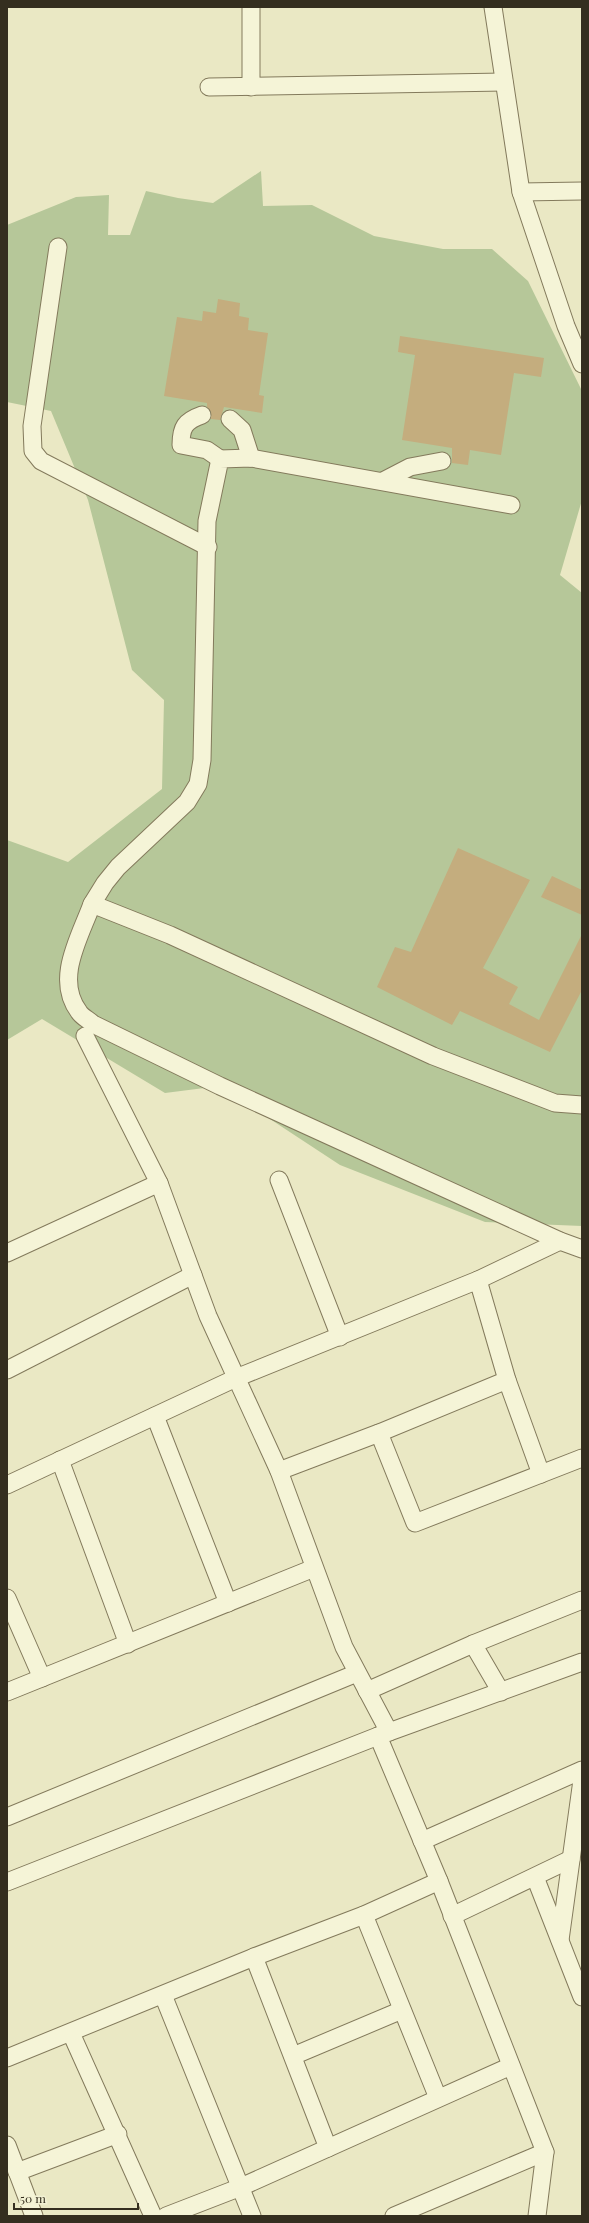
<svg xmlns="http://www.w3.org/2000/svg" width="589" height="2223" font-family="'Playfair Display',serif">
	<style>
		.green { fill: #b6c799 }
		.building { fill: #c4ad7e }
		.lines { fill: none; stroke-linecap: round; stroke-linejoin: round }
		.minor-casing { stroke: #837a5c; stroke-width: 19 }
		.minor { stroke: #f5f4d7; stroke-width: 17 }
	</style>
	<rect width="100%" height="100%" fill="#eae8c4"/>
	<path class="green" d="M261,171L263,206L312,205L374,236L443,249H492L528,281L582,391V500L560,575L582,593V1226L485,1222L340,1165L220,1086L165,1093L42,1019L7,1040V840L68,862L162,789L164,700L132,670L88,500L51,411L7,402V225L76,197L109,195L108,235H130L146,191L178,198L213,203Z"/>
	<g class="building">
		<path d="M218,299L240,303L239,316L249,318L248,330L268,333L259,395L264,396L262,413L224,407L220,420L211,419V412L207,407V403L164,396L177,317L202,321L203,311L216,313Z"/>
		<path d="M400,336L544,358L541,377L514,373L501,455L470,450L468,465L452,463V448L402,440L415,355L398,352Z"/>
		<path d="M458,848L530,880L483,968L518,987L509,1004L539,1020L582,934V990L550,1052L460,1011L452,1025L377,987L395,947L411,952Z"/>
		<path d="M552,876L582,890V915L541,897Z"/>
	</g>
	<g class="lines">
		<g class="minor-casing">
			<g id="minor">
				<path d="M251,7V87"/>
				<path d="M493,7L521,192L566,326L582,364"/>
				<path d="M209,87L504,82"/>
				<path d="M521,192L582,191"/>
				<path d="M58,247L32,426L33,451L41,461L208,547"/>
				<path d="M202,415C185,421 181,427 181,445L207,450L220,459"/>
				<path d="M230,419L242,430L251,458"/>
				<path d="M383,481L410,467L442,461"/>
				<path d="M92,904L105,883L118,867L187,802L198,784L202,760L207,521L220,459L251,458L511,505"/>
				<path d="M85,1036L159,1183L208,1316L279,1471L344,1647L389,1732"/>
				<path d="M582,1105L555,1103L433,1056L170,935L92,904C80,937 54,979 79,1012C82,1017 89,1020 93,1024L220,1086L560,1241L582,1249"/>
				<path d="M279,1180L340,1337"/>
				<path d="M7,1253L159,1183"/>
				<path d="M478,1280L560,1241"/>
				<path d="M7,1370L193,1275"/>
				<path d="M155,1416L228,1603"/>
				<path d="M379,1433L507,1380"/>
				<path d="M60,1460L128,1644"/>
				<path d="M279,1471L379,1433L415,1523L582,1458"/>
				<path d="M7,1485L236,1378L478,1280L507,1380L541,1474"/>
				<path d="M7,1598L42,1678"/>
				<path d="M473,1644L501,1692"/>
				<path d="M367,1691L473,1644L582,1600"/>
				<path d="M7,1692L314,1568"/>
				<path d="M378,1736L439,1881L545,2152L537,2216"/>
				<path d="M7,1817L357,1673"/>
				<path d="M422,1841L582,1770"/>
				<path d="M535,1877L582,1997"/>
				<path d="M7,1882L378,1736L582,1662"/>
				<path d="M364,1915L438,2098"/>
				<path d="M452,1916L571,1859"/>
				<path d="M560,1940L582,1780"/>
				<path d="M254,1957L328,2148"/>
				<path d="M163,1995L252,2216"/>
				<path d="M71,2033L153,2216"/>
				<path d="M293,2056L402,2010"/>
				<path d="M7,2058L254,1957L364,1915L439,1881"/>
				<path d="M7,2145L34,2216"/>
				<path d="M17,2172L118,2134"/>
				<path d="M166,2216L241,2187L511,2066"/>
				<path d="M394,2216L545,2152"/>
			</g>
		</g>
		<use href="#minor" class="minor"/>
	</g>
	<rect width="589" height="2223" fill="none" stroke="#342e1f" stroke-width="16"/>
	<path d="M14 2203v6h124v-6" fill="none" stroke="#342e1f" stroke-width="2"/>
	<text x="20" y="2203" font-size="12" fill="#342e1f" stroke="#f2f1d3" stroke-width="3" paint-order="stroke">50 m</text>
</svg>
